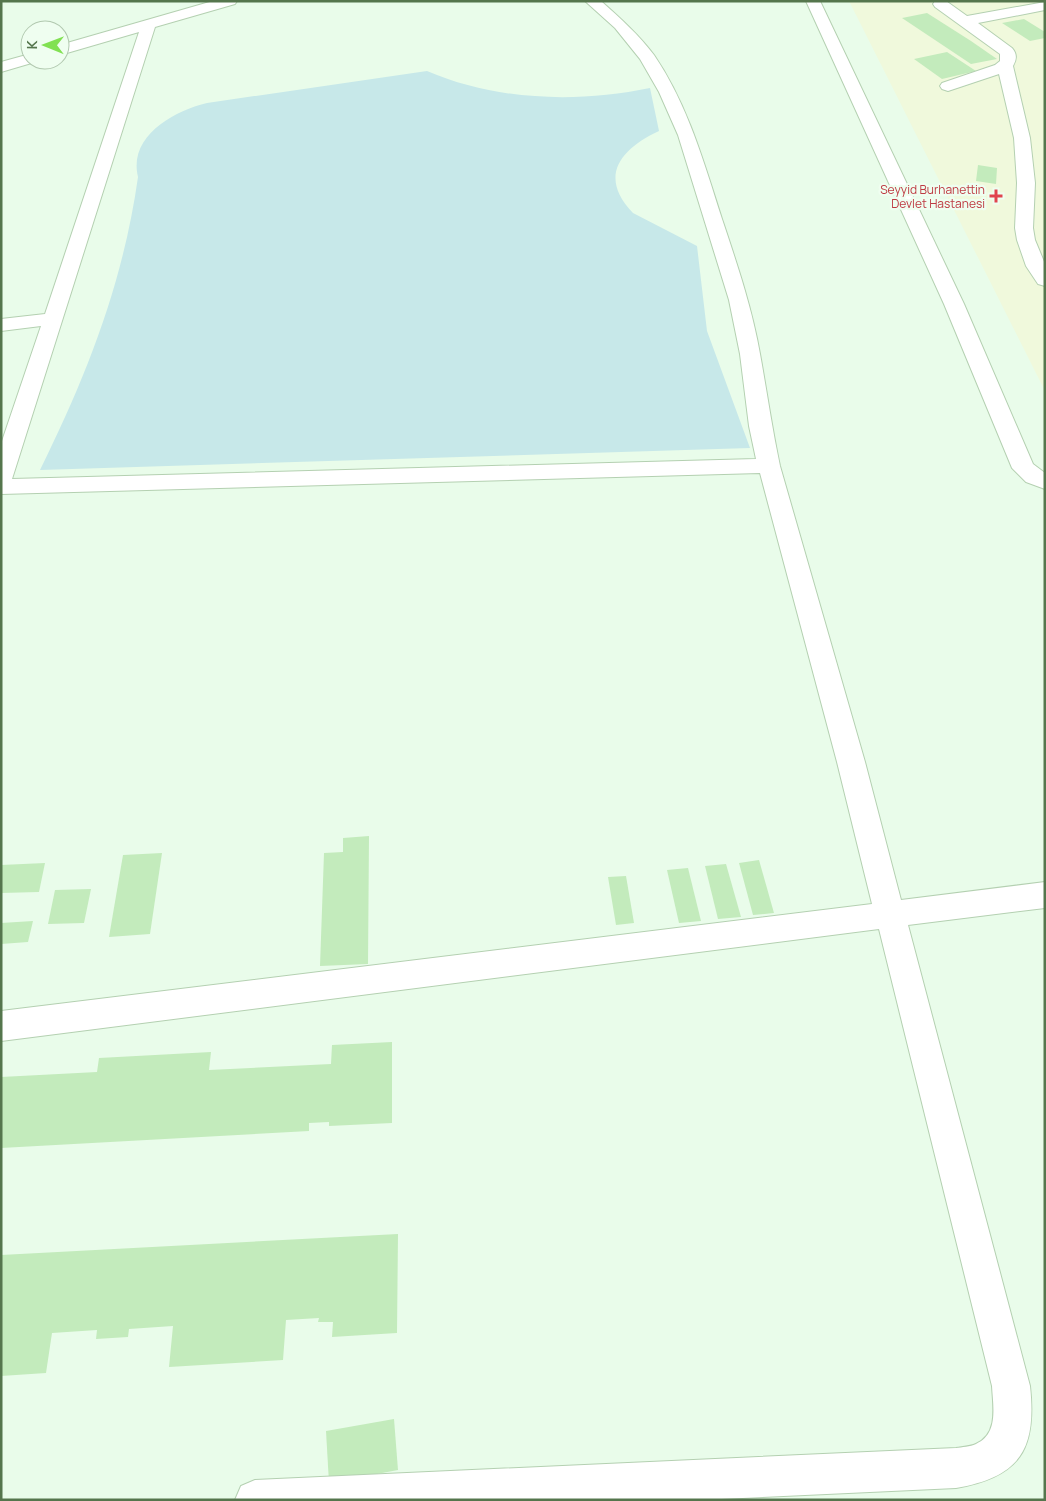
<svg xmlns="http://www.w3.org/2000/svg" width="1046" height="1501" font-family="Manrope,sans-serif">
	<style>
		.medical { fill: #f0f9dc }
		.green { fill: #c7e8e9 }
		.building { fill: #c3ebbc }
		.lines { fill: none; stroke-linecap: round; stroke-linejoin: round }
		.minor-casing { stroke: #b4d0b1; stroke-width: 2 }
		.minor { fill: #fff; fill-rule: evenodd }
		.health-dot { fill: #e0444e; stroke: #effef0; stroke-width: 2 }
		.labels { text-anchor: middle; dominant-baseline: central; stroke-width: 4.5; stroke-linejoin: round; paint-order: stroke }
		.far-health-label { font-size: 12px; fill: #be3a42; stroke: #effef0; text-anchor: end }
	</style>
	<rect width="100%" height="100%" fill="#e9fcea"/>
	<path class="medical" d="M849,1H1045V391Z"/>
	<path class="green" d="M427,71C497,101 577,103 650,88L659,131C620,149 598,177 633,213L697,246L707,331L750,448L40,470C87,375 123,283 138,177C128,136 174,111 207,103Z"/>
	<g class="building">
		<path d="M927,13L971,41L997,59L971,64L902,18Z"/>
		<path d="M1024,19L1045,32V38L1030,41L1002,23Z"/>
		<path d="M947,52L976,71L942,79L914,59Z"/>
		<path d="M978,165L997,168L996,184L976,181Z"/>
		<path d="M369,836L368,964L320,966L324,853L343,852V838Z"/>
		<path d="M162,853L150,934L109,937L123,855Z"/>
		<path d="M759,860L774,913L753,915L739,863Z"/>
		<path d="M45,863L39,892L1,893V865Z"/>
		<path d="M726,864L741,917L718,919L705,866Z"/>
		<path d="M688,868L701,921L679,923L667,870Z"/>
		<path d="M626,876L634,923L616,925L608,877Z"/>
		<path d="M91,889L84,923L48,924L55,890Z"/>
		<path d="M33,921L28,942L1,944V923Z"/>
		<path d="M392,1042V1123L329,1126V1122L309,1123V1131L1,1148V1077L97,1072L99,1058L211,1052L209,1070L331,1064L332,1045Z"/>
		<path d="M398,1234L397,1333L332,1337L333,1322H318L319,1318L286,1320L283,1360L169,1367L173,1326L129,1329L128,1337L96,1339L97,1330L52,1333L46,1373L1,1376V1255Z"/>
		<path d="M394,1419L398,1470L329,1483L326,1431Z"/>
	</g>
	<g class="lines">
		<g class="minor-casing">
			<g id="minor">
				<path d="M213,1H237L235,4L155,27L12,479L756,459L749,426L740,354L729,300L678,135L659,92L640,59L615,28L585,1H601C620,18 639,35 654,55C688,105 704,163 722,219C737,264 752,308 760,354C767,392 772,429 780,466L865,762L901,900L1045,882V908L908,925L1030,1386C1037,1449 1020,1477 956,1488L700,1500H235L241,1486L255,1480L956,1448C962,1447 970,1447 976,1444C999,1434 993,1406 992,1386L879,929L1,1041V1011L872,904L837,762L760,473L1,494V444L41,326L1,331V319L45,314L139,32L60,55V45Z"/>
				<path d="M806,1H820L964,304L1033,464L1045,473V489L1026,482L1012,468L944,304Z"/>
				<path d="M935,1H946L967,16L1045,2V10L978,23L1012,48C1017,54 1017,59 1013,66L1030,138L1035,183L1033,228L1035,240L1045,264V286L1038,284L1026,266L1017,240L1015,228L1017,183L1014,138L999,74L948,91L942,89L940,86L942,83L995,65L1000,61V54L935,7L933,4Z"/>
				<path d="M30,54V60H37L35,62L1,72V62Z"/>
			</g>
		</g>
		<use href="#minor" class="minor"/>
	</g>
	<path class="health-dot" d="M993.5 188.5h5v5h5v5h-5v5h-5v-5h-5v-5h5z"/>
	<g class="labels">
		<g class="far-health-label">
			<text x="985" y="189">Seyyid Burhanettin<tspan x="985" dy="14">Devlet Hastanesi</tspan></text>
		</g>
	</g>
	<rect width="1046" height="1501" fill="none" stroke="#55764d" stroke-width="5"/>
	<g transform="translate(45 45) rotate(271)"><circle r="24" fill="#effef0" stroke="#b1c8af"/>
	<path d="M0-4L9 19L0 12L-9 19Z" fill="#81e152"/>
	<text y="-8" font-size="14" font-weight="bold" text-anchor="middle" fill="#55764d">K</text>
	</g>
</svg>
